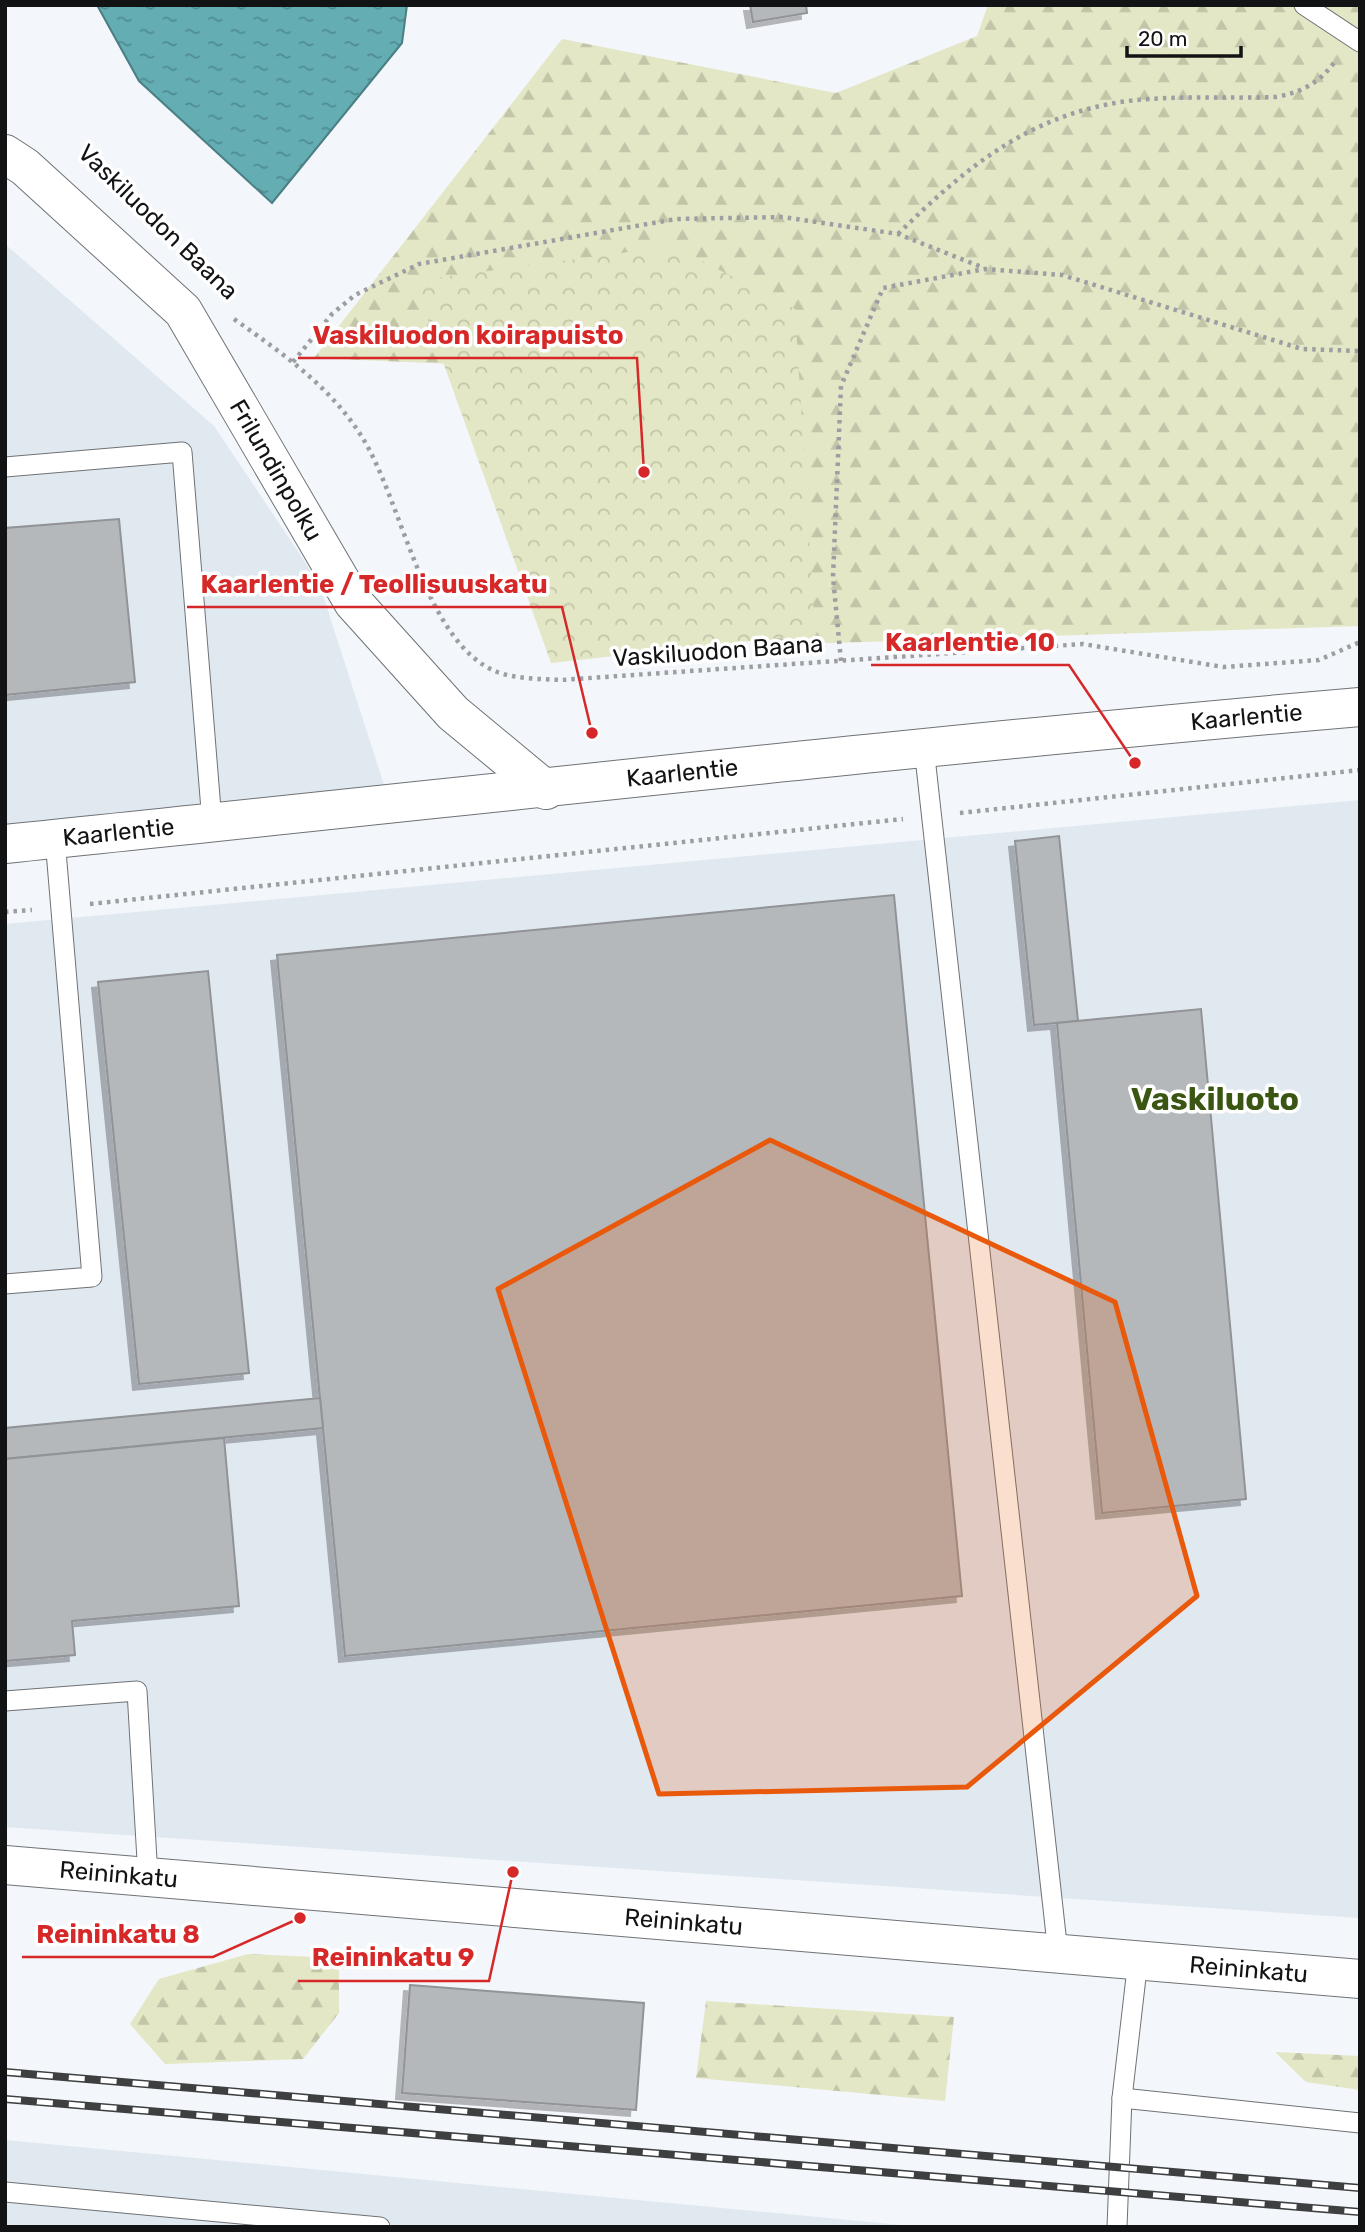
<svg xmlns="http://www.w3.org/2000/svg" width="1365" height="2232" font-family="Rubik,sans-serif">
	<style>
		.built { fill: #e0e8f0 }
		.forest { fill: url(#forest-firs) }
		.park { fill: url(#park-crowns) }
		.water { fill: url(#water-ripples); stroke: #4b7f83; stroke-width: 2 }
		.building { fill: #b5b8bb; stroke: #919396; stroke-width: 2; filter: url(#shadow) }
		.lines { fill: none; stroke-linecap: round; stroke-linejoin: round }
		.lane-casing { stroke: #6f7275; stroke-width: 21 }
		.street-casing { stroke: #6f7275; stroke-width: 40 }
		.secondary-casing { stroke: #6f7275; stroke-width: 40 }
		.primary-casing { stroke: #6f7275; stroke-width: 40 }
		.path { stroke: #9c9ea1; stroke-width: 4.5; stroke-dasharray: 3.5 5; stroke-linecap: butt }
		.lane { stroke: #fff; stroke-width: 19 }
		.street { stroke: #fff; stroke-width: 38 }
		.secondary { stroke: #fff; stroke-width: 38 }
		.primary { stroke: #fff; stroke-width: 38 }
		.rail-casing { stroke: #3d3f40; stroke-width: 8 }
		.rail { stroke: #fff; stroke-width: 5; stroke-dasharray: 16; stroke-linecap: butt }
		.marked { fill: #e8590c; fill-opacity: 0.2; stroke: #e8590c; stroke-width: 5; stroke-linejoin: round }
		.labels { text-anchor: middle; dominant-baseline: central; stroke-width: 7; stroke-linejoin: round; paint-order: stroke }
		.street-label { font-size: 24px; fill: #121314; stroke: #fff }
		.district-label { font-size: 32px; font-weight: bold; fill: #3a5612; stroke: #fff }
		.leader { fill: none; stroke: #d62828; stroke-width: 2.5 }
		.callout-dot { fill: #d62828; stroke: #fff; stroke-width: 2.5 }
		.callout-label { font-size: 26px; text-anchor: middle; font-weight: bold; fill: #d62828; stroke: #fff; stroke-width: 7; stroke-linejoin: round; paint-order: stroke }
	</style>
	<defs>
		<pattern id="forest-firs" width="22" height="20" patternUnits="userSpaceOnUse" patternTransform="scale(1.75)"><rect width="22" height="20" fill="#e3e7c5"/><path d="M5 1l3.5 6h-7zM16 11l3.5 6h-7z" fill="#c2c5a8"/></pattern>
		<pattern id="park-crowns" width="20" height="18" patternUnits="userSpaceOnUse" patternTransform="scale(1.75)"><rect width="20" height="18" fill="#e3e7c5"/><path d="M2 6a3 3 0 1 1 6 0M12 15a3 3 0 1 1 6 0" fill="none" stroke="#c2c5a8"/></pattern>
		<pattern id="water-ripples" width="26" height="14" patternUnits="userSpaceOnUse" patternTransform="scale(1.75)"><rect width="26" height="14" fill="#63adb3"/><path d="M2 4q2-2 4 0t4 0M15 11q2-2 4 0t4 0" fill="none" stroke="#508c90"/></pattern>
		<filter id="shadow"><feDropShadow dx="-6" dy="6" stdDeviation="0" flood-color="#0004"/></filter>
	</defs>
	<rect width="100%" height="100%" fill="#f3f6fa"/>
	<g class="built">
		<path d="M5,244L214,426L319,583L385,788L5,825Z"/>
		<path d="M1360,800V1918L5,1827V924Z"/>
		<path d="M5,2140L922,2227H5Z"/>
	</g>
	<g class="forest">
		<path d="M988,5H1360V626L832,643L738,640L568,369L314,358L562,39L836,93L977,36Z"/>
		<path d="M248,1954L339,1958V2013L303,2059L165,2064L130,2024L159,1979Z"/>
		<path d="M706,2001L954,2017L945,2101L696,2078Z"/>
		<path d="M1275,2052L1360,2056V2090L1306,2082Z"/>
	</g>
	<path class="park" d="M673,246L795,309L815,634L551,663L414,281Z"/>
	<path class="water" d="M97,5H407L402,43L272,203L139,81Z"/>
	<g class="building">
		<path d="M750,5H806L807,13L753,22Z"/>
		<path d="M119,519L135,682L5,695V528Z"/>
		<path d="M1059,836L1078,1021L1034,1025L1015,841Z"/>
		<path d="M894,895L962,1596L345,1656L277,955Z"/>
		<path d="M208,971L249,1373L139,1384L98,982Z"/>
		<path d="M1201,1009L1246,1499L1102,1513L1057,1023Z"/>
		<path d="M320,1398L323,1428L5,1459V1428Z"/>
		<path d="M224,1438L239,1606L72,1621L75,1655L5,1661V1459Z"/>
		<path d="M410,1985L644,2003L636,2110L402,2093Z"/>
	</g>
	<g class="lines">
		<g class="lane-casing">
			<g id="lane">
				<path d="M1304,5L1360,42"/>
				<path d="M5,467L182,452L212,822"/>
				<path d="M924,748L1058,1953"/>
				<path d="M5,1284L92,1277L55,839"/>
				<path d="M5,1701L137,1691L148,1877"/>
				<path d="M1122,2098L1360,2123"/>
				<path d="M5,2192L380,2227"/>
				<path d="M1117,2227L1122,2098L1138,1960"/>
			</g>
		</g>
		<g class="street-casing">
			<g id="street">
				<path id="s1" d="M5,154L25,167L183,311L353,602L453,713L546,790"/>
			</g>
		</g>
		<g class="secondary-casing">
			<g id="secondary">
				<path id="s2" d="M5,844C457,798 908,746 1360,707"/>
			</g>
		</g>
		<g class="primary-casing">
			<g id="primary">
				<path id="s3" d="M5,1865L1360,1979"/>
			</g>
		</g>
		<g class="path">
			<path d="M898,234C966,167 1030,114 1128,101C1176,95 1228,99 1276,97C1302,92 1320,83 1336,60"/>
			<path d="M234,319C283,354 330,386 362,437C402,500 424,643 497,672C517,679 540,679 561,680L1083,644L1223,667L1319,660L1360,642"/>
			<path d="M293,362L332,314L355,295L419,264L676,219L783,217L898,234L984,268"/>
			<path d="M841,661L833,577L841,386L883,288L985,269L1062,275L1302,349L1360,351"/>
			<path d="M960,813L1360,770"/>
			<path d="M90,904L903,819"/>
			<path d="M5,912L32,910"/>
		</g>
		<use href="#lane" class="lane"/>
		<use href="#street" class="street"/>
		<use href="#secondary" class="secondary"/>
		<use href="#primary" class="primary"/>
		<g class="rail-casing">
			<g id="rail">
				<path d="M5,2072L1360,2188"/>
				<path d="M5,2099L1360,2212"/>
			</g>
		</g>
		<use href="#rail" class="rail"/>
	</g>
	<path class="marked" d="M770,1140L1115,1302L1197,1596L967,1787L659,1794L498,1289Z"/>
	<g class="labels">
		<g class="street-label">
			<text transform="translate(158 222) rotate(44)">Vaskiluodon Baana</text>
			<text stroke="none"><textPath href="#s1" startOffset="422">Frilundinpolku</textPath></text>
			<text transform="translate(718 651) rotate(-4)">Vaskiluodon Baana</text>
			<text stroke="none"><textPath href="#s2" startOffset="1248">Kaarlentie</textPath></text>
			<text stroke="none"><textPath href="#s2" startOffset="681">Kaarlentie</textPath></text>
			<text stroke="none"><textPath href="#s2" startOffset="114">Kaarlentie</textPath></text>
			<text stroke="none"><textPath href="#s3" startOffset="114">Reininkatu</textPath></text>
			<text stroke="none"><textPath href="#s3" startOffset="681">Reininkatu</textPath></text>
			<text stroke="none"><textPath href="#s3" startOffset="1248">Reininkatu</textPath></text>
		</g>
		<g class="district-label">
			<text x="1215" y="1099">Vaskiluoto</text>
		</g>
	</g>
	<path class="leader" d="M644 472L637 358H298M592 733L562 607H187M1135 763L1069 665H871M300 1918L213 1957H22M513 1872L489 1981H298"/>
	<g class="callout-dot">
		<circle cx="644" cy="472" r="7"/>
		<circle cx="592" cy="733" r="7"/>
		<circle cx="1135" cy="763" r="7"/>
		<circle cx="300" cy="1918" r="7"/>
		<circle cx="513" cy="1872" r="7"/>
	</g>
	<g class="callout-label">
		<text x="468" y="344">Vaskiluodon koirapuisto</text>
		<text x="374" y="593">Kaarlentie / Teollisuuskatu</text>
		<text x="970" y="651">Kaarlentie 10</text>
		<text x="118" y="1943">Reininkatu 8</text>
		<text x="393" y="1966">Reininkatu 9</text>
	</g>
	<rect width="1365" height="2232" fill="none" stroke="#121314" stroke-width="14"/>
	<path d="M1127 46v10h114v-10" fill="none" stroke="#121314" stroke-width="3.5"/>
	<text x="1138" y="46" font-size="21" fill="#121314" stroke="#ffffff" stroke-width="5" paint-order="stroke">20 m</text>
</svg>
